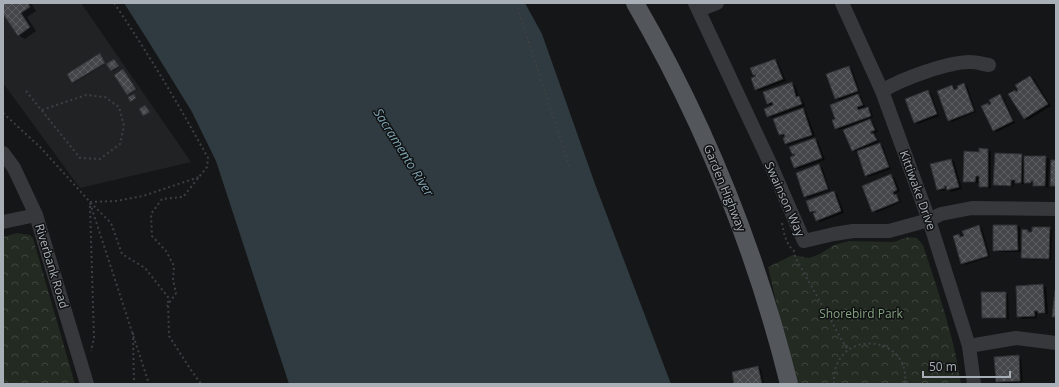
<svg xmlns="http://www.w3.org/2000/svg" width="1059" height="387" font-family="'Open Sans',sans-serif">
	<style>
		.built { fill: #212224 }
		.forest { fill: url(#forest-crowns) }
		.water { fill: #2f3b40 }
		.shadow { fill: #0007 }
		.building { fill: url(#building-cross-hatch); stroke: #2f3033 }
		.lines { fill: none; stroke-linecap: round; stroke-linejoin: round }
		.path { stroke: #3c4043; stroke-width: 2; stroke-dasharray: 2 3; stroke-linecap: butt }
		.minor { stroke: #36383c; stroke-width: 14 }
		.major { stroke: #53565b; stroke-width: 18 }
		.labels { text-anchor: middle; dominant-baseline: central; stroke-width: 3; stroke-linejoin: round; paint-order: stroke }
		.street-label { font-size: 12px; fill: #a8afb7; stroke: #101112 }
		.park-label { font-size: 12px; fill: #83a27f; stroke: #101112 }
		.water-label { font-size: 13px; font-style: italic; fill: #7fa4b2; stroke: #101112 }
	</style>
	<defs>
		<pattern id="forest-crowns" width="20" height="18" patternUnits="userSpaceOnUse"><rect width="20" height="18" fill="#222a22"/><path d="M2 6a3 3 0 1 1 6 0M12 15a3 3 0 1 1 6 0" fill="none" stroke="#3f4640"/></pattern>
		<pattern id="building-cross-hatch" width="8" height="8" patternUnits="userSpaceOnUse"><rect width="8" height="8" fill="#44464a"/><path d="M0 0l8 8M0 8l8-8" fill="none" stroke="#5c5e62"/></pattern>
	</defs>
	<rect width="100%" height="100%" fill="#151617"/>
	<path class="built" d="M3,3H81L191,162L80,188L3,83Z"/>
	<g class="forest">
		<path d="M17,233L30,235L33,238L75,384H3V237Z"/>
		<path d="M908,237L917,238L923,245C938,291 954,336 961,384H795L768,267L793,255L809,258L820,254L834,245L849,241L894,242Z"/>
	</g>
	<path class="water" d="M124,3H525L542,34L595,184L671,384H289L216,161L192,112L147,39Z"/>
	<g class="shadow">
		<path d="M3,3H31L36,11L27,17L36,31L25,39L18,35L3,12Z"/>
		<path d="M99,55L105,64L74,83H73L68,74Z"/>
		<path d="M114,60L119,67L113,71H111Z"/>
		<path d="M775,60L778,62L786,81L759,91L756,89L757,77L754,75Z"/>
		<path d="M849,67L852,69L860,92L839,100L836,98Z"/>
		<path d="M124,71L137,89L129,95L128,94Z"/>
		<path d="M1031,77L1034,79L1051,106L1028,120L1025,119L1017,93Z"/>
		<path d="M792,84L795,85L799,97L802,99L805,106L771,118L768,116L773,106L768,103Z"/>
		<path d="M964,84L967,86L976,112L952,122L949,120L938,91L952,86L956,90Z"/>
		<path d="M927,91L931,93L939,116L918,124L914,122Z"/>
		<path d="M858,95L861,97L866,109L868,108L871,110L873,117L869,119L873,122L878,132L873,134L876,136L879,142L865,148L866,149L880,144L883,146L891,169L869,177L866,175L858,151L856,152L852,150L867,122L866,120L839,130L836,128V119Z"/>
		<path d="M1000,96L1003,97L1015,123L997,132L994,130L988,104L991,106Z"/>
		<path d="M803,110L806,111L815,136L789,145L786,144L784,139L786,135L783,136L780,135Z"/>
		<path d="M815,139L818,141L825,160L798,169L795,168L791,157L796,155L793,154Z"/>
		<path d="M980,149L988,150L991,151V188H983L980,186V183H967L964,181L980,153Z"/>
		<path d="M995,154L1046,157L1049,159L1048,187H1037L1034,184H1028L1024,182V184H1019L1016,182H1014L1013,187L998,186L995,185Z"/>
		<path d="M951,160L954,161L962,189L951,192L948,188H944L946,190L941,191L938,190Z"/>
		<path d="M819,166L822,167L830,190L808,198L805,196Z"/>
		<path d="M890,175L894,177L900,191L895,194L896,195L899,197L901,202L876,213L873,211Z"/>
		<path d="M834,192L837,194L844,213L820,222L817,220L815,214L811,212Z"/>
		<path d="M994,226H1017L1020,227V247H1022L1023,230L1028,231L1033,234L1049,228L1052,230L1051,260L1025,259L1022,258V252H997L994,250Z"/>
		<path d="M979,227L982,228L990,257L965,265L962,263L959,235L962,237L965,236Z"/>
		<path d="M1043,285L1046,287L1048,314H1042L1037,312V318L1022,319L1018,317Z"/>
		<path d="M1005,293L1008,294L1009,319H986L983,318Z"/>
		<path d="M1018,356L1021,358L1023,382L1000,384L997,382Z"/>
		<path d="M758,368L761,369L764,384H735Z"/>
	</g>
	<g class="building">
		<path d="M3,3H28L30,7L21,13L30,27L18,36L3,14Z"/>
		<path d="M100,53L105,63L72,83L67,74Z"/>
		<path d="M114,59L119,66L111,71L106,64Z"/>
		<path d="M775,59L783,79L755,90L751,78L756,76L755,75H753L750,68Z"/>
		<path d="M849,66L858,91L835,99L826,74Z"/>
		<path d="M123,69L136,89L127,95L114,75Z"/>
		<path d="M1030,76L1048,104L1024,119L1008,94L1015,90L1016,92L1018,90L1015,85Z"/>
		<path d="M792,82L796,97L799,96L802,104L767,117L764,109L773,105L772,102L767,104L763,92Z"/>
		<path d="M964,83L974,111L948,121L937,91L952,85L954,90L958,88L957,86Z"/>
		<path d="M928,90L937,114L914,123L905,99Z"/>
		<path d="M134,94L136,98L130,102L128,97Z"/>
		<path d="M858,94L863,105L857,107L858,110L868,107L871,116L835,129L832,120L835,119L830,105Z"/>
		<path d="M1000,94L1013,121L993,131L981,106L988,103L989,105L991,104L989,100Z"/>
		<path d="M145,105L150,112L143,116L139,109Z"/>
		<path d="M803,108L812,135L785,144L783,138L785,137L784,134L779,135L773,119Z"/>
		<path d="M870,119L875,130L871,132V134L873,133L877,140L852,151L843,130Z"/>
		<path d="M815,138L822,158L794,168L790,157L795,155L794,154H792L789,147Z"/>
		<path d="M880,143L889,167L865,176L857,151Z"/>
		<path d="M979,148L988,149V187H979V176H976L975,182H963L964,151L979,152Z"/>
		<path d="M995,153L1022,154L1021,183H1015V180H1011V186L993,185Z"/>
		<path d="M1024,156H1046L1045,186H1033V181H1031V183H1024Z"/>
		<path d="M951,159L959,187L947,190L946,186H944L945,188L937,190L930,164Z"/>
		<path d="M1051,160H1056V186H1050Z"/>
		<path d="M819,164L828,189L804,197L796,173Z"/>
		<path d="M891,174L897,190L893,192L894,195L896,194L899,201L872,212L862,186Z"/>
		<path d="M834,191L841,211L816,221L813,213L816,212L815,211L810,212L806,201Z"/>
		<path d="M979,225L988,256L961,264L953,236L959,234L960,237L964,236L962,231Z"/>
		<path d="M993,225H1017L1018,250L993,251Z"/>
		<path d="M1032,227H1050L1049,259L1021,258L1022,229L1028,230V232H1032Z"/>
		<path d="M1043,284L1045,313H1038V311H1034L1035,316L1017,317L1016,286Z"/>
		<path d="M1055,290H1056V317H1052Z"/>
		<path d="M981,292H1006V318H982Z"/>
		<path d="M1019,355L1020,381L996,382L994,357Z"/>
		<path d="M758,366L762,384H734L732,372Z"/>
	</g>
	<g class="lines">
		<g class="path">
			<path d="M114,3C148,53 179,105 208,158L207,167L183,197L162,199L151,214L152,236L166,251L174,266L173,280L176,293L167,306"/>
			<path d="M516,3L570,169"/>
			<path d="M26,91L80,158L100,159L120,144L124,126L119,107L105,97L86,95L42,110"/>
			<path d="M3,113L40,147L90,202L111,223L122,254L145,268L168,297L169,336L191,370L201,384"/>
			<path d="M90,202L116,201L143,196L199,177"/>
			<path d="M90,203L149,384"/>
			<path d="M90,206L94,338L91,351"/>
			<path d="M782,223C784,234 786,244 794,251L795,257L848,351"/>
			<path d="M133,333L134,384"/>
			<path d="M834,384C831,328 911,332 905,384"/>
		</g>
		<g class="minor">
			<path d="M695,3L769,161L804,241L834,234L853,231H889L929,220L941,214L972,208L1056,209"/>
			<path d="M842,3L882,91L929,220L969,346L974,384"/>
			<path d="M699,10L717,3"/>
			<path d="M882,91C901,79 948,62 970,62C977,62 982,64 989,65"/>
			<path d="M3,153L14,168L36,215L87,384"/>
			<path d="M3,222L36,215"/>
			<path d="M969,346L1016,338L1056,343"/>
		</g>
		<path class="major" d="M635,3C704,122 756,251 789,384"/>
	</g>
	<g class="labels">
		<g class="street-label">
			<text transform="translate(725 188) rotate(68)">Garden Highway</text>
			<text transform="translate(918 190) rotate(70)">Kittiwake Drive</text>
			<text transform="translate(785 199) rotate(66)">Swainson Way</text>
			<text transform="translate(52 266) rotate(73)">Riverbank Road</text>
		</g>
		<g class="park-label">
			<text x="861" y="313">Shorebird Park</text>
		</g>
		<g class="water-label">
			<text transform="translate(404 152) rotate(58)">Sacramento River</text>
		</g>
	</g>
	<rect width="1059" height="387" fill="none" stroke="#a8afb7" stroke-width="8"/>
	<path d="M923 371v6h87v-6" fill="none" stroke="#a8afb7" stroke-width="2"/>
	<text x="929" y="371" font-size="12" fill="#a8afb7" stroke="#101112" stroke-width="3" paint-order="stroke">50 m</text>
</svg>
